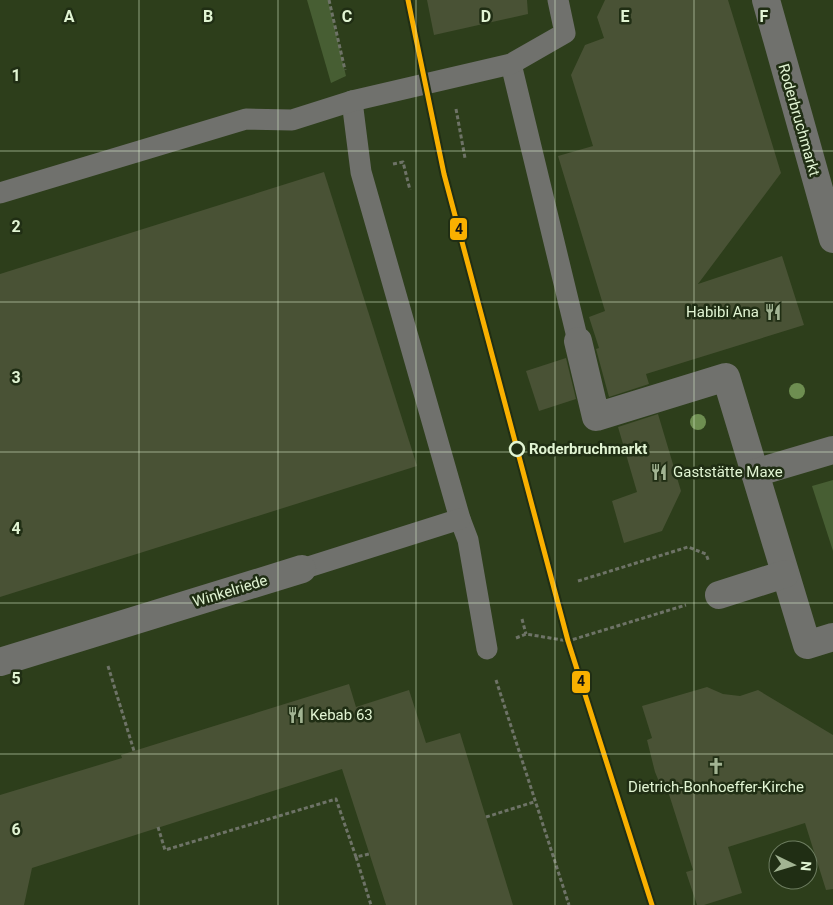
<svg xmlns="http://www.w3.org/2000/svg" width="833" height="905" font-family="Roboto,sans-serif">
	<style>
		.green { fill: #475e33 }
		.building { fill: #495235 }
		.lines { fill: none; stroke-linecap: round; stroke-linejoin: round }
		.path { stroke: #6e7367; stroke-width: 3; stroke-dasharray: 4 2.5; stroke-linecap: butt }
		.service { stroke: #70716d; stroke-width: 21 }
		.pedestrian { stroke: #70716d; stroke-width: 28 }
		.minor { stroke: #70716d; stroke-width: 28 }
		.tram-1-casing { stroke: #202e14; stroke-width: 9 }
		.tram-1 { stroke: #f9b000; stroke-width: 5 }
		.tree { fill: #6e8e51 }
		.grid { fill: none; stroke: #e1f4d3; stroke-width: 1; stroke-opacity: 0.55 }
		.stop-dot { fill: #202e14; stroke: #e1f4d3; stroke-width: 2.5 }
		.labels { text-anchor: middle; dominant-baseline: central; stroke-width: 5; stroke-linejoin: round; paint-order: stroke }
		.street-label { font-size: 15px; fill: #e1f4d3; stroke: #202e14 }
		.poi-label { font-size: 15px; fill: #e1f4d3; stroke: #202e14; text-anchor: start }
		.stop-label { font-size: 15px; font-weight: bold; fill: #e1f4d3; stroke: #202e14; text-anchor: start }
		.grid-label { font-size: 16px; text-anchor: middle; font-weight: bold; fill: #e1f4d3; stroke: #202e14; stroke-width: 5; stroke-linejoin: round; paint-order: stroke }
		.line-badge { stroke: #202e14; stroke-width: 2 }
		.pale-badge-label { font-size: 14px; text-anchor: middle; font-weight: bold; fill: #111 }
	</style>
	<rect width="100%" height="100%" fill="#2d3e1b"/>
	<g class="green">
		<path d="M307,0H328L346,76L331,83Z"/>
		<path d="M833,480V551L812,486Z"/>
	</g>
	<g class="building">
		<path d="M427,0H527L528,14L434,35Z"/>
		<path d="M605,0H728L781,173L698,284L782,256L804,325L646,374L649,384L609,397L596,349L599,348L589,317L605,311L558,156L593,146L571,75L585,45L604,38L597,17Z"/>
		<path d="M324,172L417,466L0,597V274Z"/>
		<path d="M566,358L576,399L539,411L526,371Z"/>
		<path d="M658,414L681,491L662,531L624,543L612,501L637,492L618,427Z"/>
		<path d="M349,684L356,707L409,690L426,743L460,733L513,905H386L342,769L32,868L24,905H0V795L122,758L121,755Z"/>
		<path d="M707,687L723,694L740,696L758,690L833,735V889L826,890L805,823L728,847L742,893L704,905H697L686,872L693,870L667,788L662,789L655,772L647,740L652,738L642,706Z"/>
	</g>
	<g class="lines">
		<g class="path">
			<path d="M329,0L345,70"/>
			<path d="M456,109L465,158"/>
			<path d="M393,164L403,162L410,190"/>
			<path d="M578,581L688,547L706,554L709,562"/>
			<path d="M522,619L526,634"/>
			<path d="M516,638L526,634L568,641L686,605"/>
			<path d="M108,666L134,751"/>
			<path d="M496,680L569,905"/>
			<path d="M486,817L534,802"/>
			<path d="M158,827L165,850L336,799L356,857L369,854"/>
			<path d="M356,857L371,905"/>
		</g>
		<g class="service">
			<path d="M511,64L578,341"/>
			<path d="M352,101L361,172L460,519L468,540L487,649"/>
			<path d="M0,193L246,119L292,120L352,101L511,64L565,33L558,0"/>
			<path d="M302,569L460,519"/>
		</g>
		<g class="pedestrian">
			<path d="M766,0L833,239"/>
			<path d="M578,341L596,417L726,377L755,473"/>
			<path d="M833,450L755,473L807,645L833,637"/>
			<path d="M719,595L785,574"/>
		</g>
		<path class="minor" d="M0,662L302,569"/>
		<g class="tram-1-casing">
			<path id="tram-1" d="M408,0L444,174L568,641L652,905"/>
		</g>
		<use href="#tram-1" class="tram-1"/>
	</g>
	<g class="tree">
		<circle cx="797" cy="391" r="8"/>
		<circle cx="698" cy="422" r="8"/>
	</g>
	<path class="grid" d="M139,0V905M278,0V905M416,0V905M555,0V905M694,0V905M0,151H833M0,302H833M0,452H833M0,603H833M0,754H833"/>
	<defs>
		<g id="restaurant-bare" transform="scale(1.35)"><path d="M-5-6h1v4h1v-4h1v4h1v-4h1v5L-1.5 .5V6h-2V.5L-5-1ZM5-6V6H3V1.5H1.5Q1.5-4 5-6Z" fill="#a2b493" stroke="#202e14" stroke-width="2.5" paint-order="stroke"/></g>
		<g id="church-bare" transform="scale(1.35)"><path d="M-1.2-6h2.4v3.5h3.3v2.4h-3.3V6h-2.4V-.1h-3.3v-2.4h3.3Z" fill="#a2b493" stroke="#202e14" stroke-width="2.5" paint-order="stroke"/></g>
	</defs>
	<g fill-rule="evenodd">
		<use href="#restaurant-bare" x="773" y="312"/>
		<use href="#restaurant-bare" x="659" y="472"/>
		<use href="#restaurant-bare" x="296" y="715"/>
		<use href="#church-bare" x="716" y="766"/>
	</g>
	<circle class="stop-dot" cx="517" cy="449" r="7"/>
	<g class="labels">
		<g class="street-label">
			<text transform="translate(799 120) rotate(74)">Roderbruchmarkt</text>
			<text transform="translate(230 591) rotate(-17)">Winkelriede</text>
		</g>
		<g class="poi-label">
			<text x="759" y="312" text-anchor="end">Habibi Ana</text>
			<text x="673" y="472">Gaststätte Maxe</text>
			<text x="310" y="715">Kebab 63</text>
			<text x="716" y="787" text-anchor="middle">Dietrich-Bonhoeffer-Kirche</text>
		</g>
		<g class="stop-label">
			<text x="529" y="449">Roderbruchmarkt</text>
		</g>
	</g>
	<g class="grid-label">
		<text x="69" y="22">A</text>
		<text x="208" y="22">B</text>
		<text x="347" y="22">C</text>
		<text x="486" y="22">D</text>
		<text x="625" y="22">E</text>
		<text x="764" y="22">F</text>
		<text x="16" y="81">1</text>
		<text x="16" y="232">2</text>
		<text x="16" y="383">3</text>
		<text x="16" y="534">4</text>
		<text x="16" y="684">5</text>
		<text x="16" y="835">6</text>
	</g>
	<g class="line-badge">
		<rect x="449" y="217" width="19" height="24" rx="5" fill="#f9b000"/>
		<rect x="571" y="670" width="20" height="24" rx="5" fill="#f9b000"/>
	</g>
	<g class="pale-badge-label">
		<text x="459" y="234">4</text>
		<text x="581" y="686">4</text>
	</g>
	<g transform="translate(793 865) rotate(95)"><circle r="24" fill="#202e14" stroke="#6d7d60"/>
	<path d="M0-4L9 19L0 12L-9 19Z" fill="#a2b493"/>
	<text y="-8" font-size="14" font-weight="bold" text-anchor="middle" fill="#e1f4d3">N</text>
	</g>
</svg>
